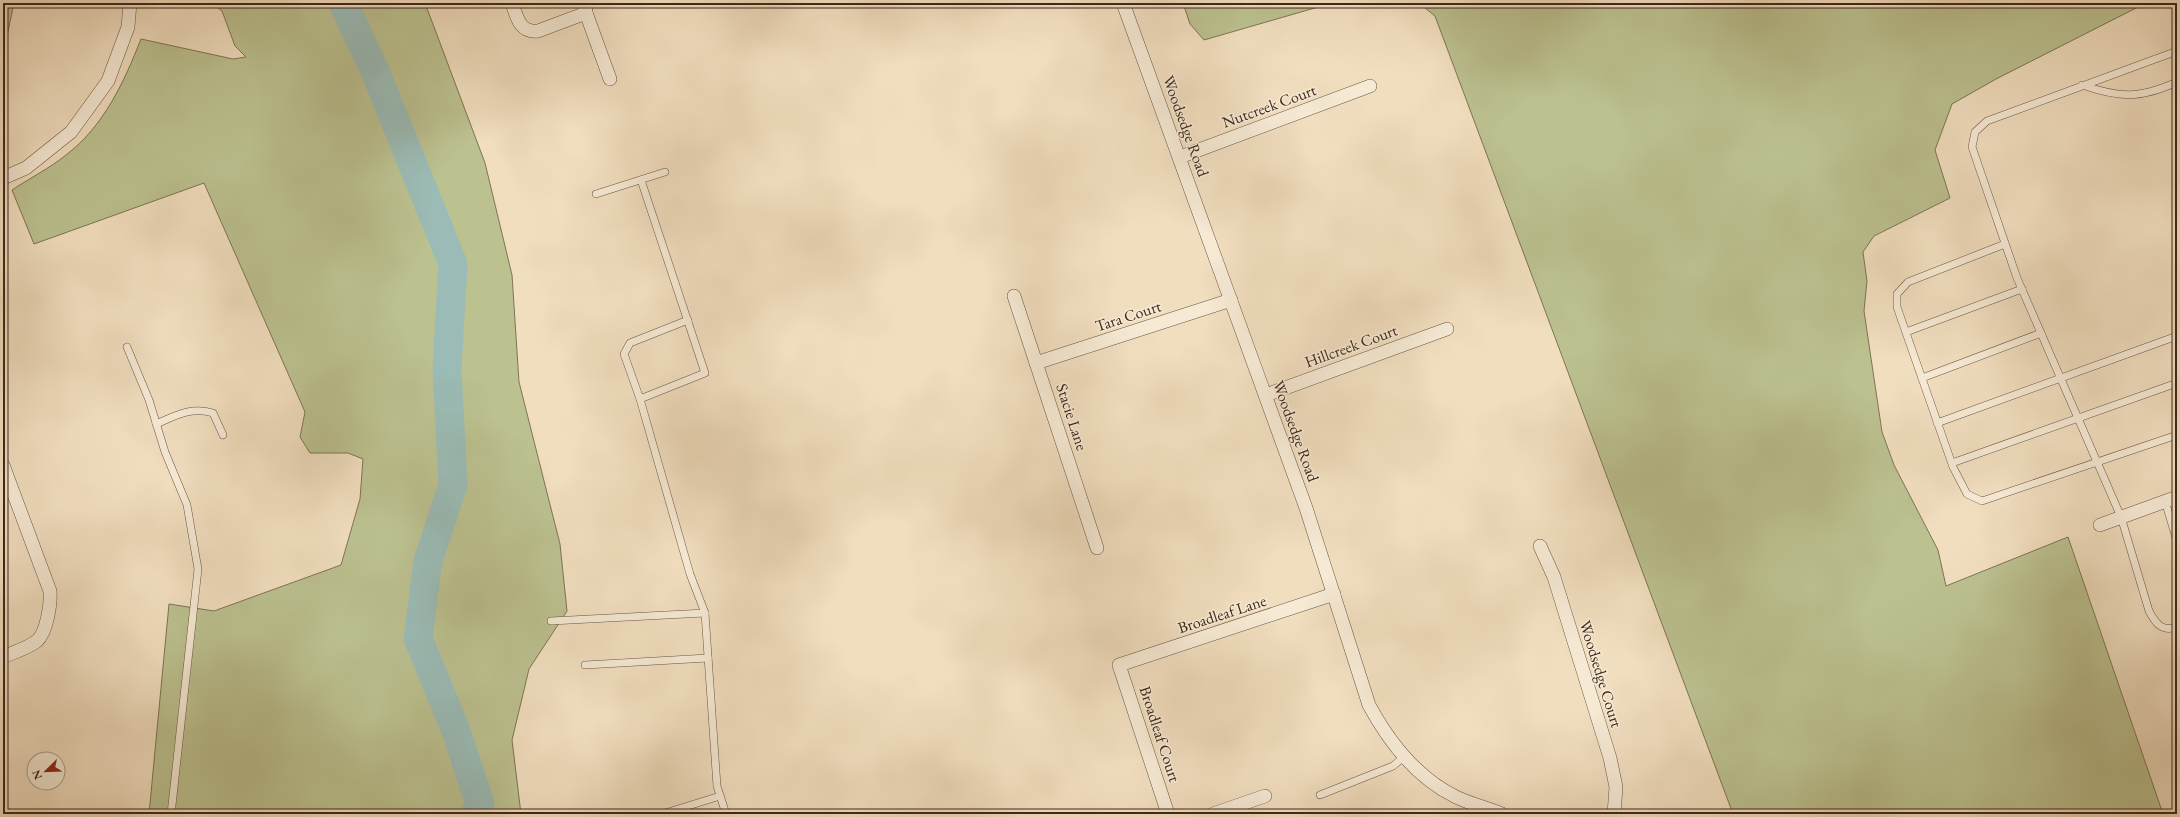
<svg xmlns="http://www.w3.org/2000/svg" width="2180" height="817" font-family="'EB Garamond',serif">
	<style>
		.green { fill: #bcc190; stroke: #7e7455 }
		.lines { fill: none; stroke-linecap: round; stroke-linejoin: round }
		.river { stroke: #9bbcb6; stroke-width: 29 }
		.service-casing { stroke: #6c5443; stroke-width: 8 }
		.minor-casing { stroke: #6c5443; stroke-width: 14 }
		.service { stroke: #f6ead5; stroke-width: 7 }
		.minor { stroke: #f6ead5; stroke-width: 13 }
		.labels { text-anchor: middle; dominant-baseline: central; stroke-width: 3; stroke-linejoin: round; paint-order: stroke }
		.street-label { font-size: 16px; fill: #3f261a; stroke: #f6ead5 }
	</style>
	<rect width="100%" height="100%" fill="#f1debf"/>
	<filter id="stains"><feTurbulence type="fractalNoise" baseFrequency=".005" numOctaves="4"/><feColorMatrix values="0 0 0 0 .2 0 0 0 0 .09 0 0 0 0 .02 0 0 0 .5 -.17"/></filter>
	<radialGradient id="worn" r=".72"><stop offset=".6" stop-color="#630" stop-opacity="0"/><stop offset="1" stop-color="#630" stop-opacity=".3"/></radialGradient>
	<g class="green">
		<path d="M3,3H14L3,55Z"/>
		<path d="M212,3H425L485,163L512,275L519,382L560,544L567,611L529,669L512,740L521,814H149L169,604L214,611L341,565L360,499L363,459L348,453H310L300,437L305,412L204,183L34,244L12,190C30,178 50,168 66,155C104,126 124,82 141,39L233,59L246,57L235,46L222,11Z"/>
		<path d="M1183,3H1332L1204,40L1190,24Z"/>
		<path d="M1419,3H2146L1996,79L1952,104L1935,150L1950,198L1874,236L1863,252L1867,281L1864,311L1882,432L1894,465L1938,550L1946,586L2068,537L2163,814H1733L1435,16Z"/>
	</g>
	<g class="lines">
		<path class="river" d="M343,3L375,71L453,264L447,369L453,485L428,561L418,638L456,731L480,804L475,814"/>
		<g class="service-casing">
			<g id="service">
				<path d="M2177,51L1987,121L1975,132L1972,147L2017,278L2121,517L2149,611C2156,624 2162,632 2177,627"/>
				<path d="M2082,85C2120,98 2139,99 2177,82"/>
				<path d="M641,180L705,373L640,399L690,574L705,613L717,786L726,814"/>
				<path d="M596,194L665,172"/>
				<path d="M2005,244L1908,282L1897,294V307L1953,467L1967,494L1982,501L2177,435"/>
				<path d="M1906,332L2022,289"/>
				<path d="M127,347L149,400L165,452L187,505L198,569L171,814"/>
				<path d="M1922,378L2041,333"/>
				<path d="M640,399L624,354L630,343L688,320"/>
				<path d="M1937,423L2177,336"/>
				<path d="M156,424C175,416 192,406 213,413L223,435"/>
				<path d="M1952,463L2177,383"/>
				<path d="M2165,501L2177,541"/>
				<path d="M551,621L705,613"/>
				<path d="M585,665L708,658"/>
				<path d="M1320,795L1393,766L1405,756"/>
				<path d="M662,814L720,796"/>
			</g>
		</g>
		<g class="minor-casing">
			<g id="minor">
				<path d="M512,3C517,18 520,33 538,31L586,13"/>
				<path d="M585,3L586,13L610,79"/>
				<path d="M1123,3L1306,508L1369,705C1389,742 1417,778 1456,797C1471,804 1487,808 1502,814"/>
				<path d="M1180,157L1370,86"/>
				<path d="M3,178L26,168L71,132L108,81L128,27L130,3"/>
				<path d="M1014,296L1097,548"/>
				<path d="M1036,363L1231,300"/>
				<path d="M1266,395L1447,329"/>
				<path d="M3,465L50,591C51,603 47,632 37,641C28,648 14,652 3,657"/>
				<path d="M2100,525L2177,497"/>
				<path d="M1540,546L1554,577L1610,758L1616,787L1614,814"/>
				<path d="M1168,814L1119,665L1334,594"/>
				<path d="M1213,814L1265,796"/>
			</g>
		</g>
		<use href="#service" class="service"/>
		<use href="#minor" class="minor"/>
	</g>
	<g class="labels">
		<g class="street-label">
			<text transform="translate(1269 106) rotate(-20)">Nutcreek Court</text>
			<text transform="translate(1186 126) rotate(70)">Woodsedge Road</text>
			<text transform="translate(1128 316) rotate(-18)">Tara Court</text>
			<text transform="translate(1351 346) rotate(-20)">Hillcreek Court</text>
			<text transform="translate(1072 417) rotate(72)">Stacie Lane</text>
			<text transform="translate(1296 431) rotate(70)">Woodsedge Road</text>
			<text transform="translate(1222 614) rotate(-18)">Broadleaf Lane</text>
			<text transform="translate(1601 674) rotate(73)">Woodsedge Court</text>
			<text transform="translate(1160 734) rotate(72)">Broadleaf Court</text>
		</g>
	</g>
	<rect width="2180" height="817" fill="none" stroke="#f1debf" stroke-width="16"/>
	<rect x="4" y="4" width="2172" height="809" fill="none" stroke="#3f261a" stroke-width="2"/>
	<rect x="8" y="8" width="2164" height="801" fill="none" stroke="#3f261a"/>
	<g transform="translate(46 771) rotate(247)"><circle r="19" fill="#f6ead5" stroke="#ad9c8a"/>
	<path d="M0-3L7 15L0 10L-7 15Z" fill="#8f2418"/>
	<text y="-6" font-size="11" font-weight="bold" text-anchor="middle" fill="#3f261a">N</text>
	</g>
	<rect width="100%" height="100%" filter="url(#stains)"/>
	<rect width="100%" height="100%" fill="url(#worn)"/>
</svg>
